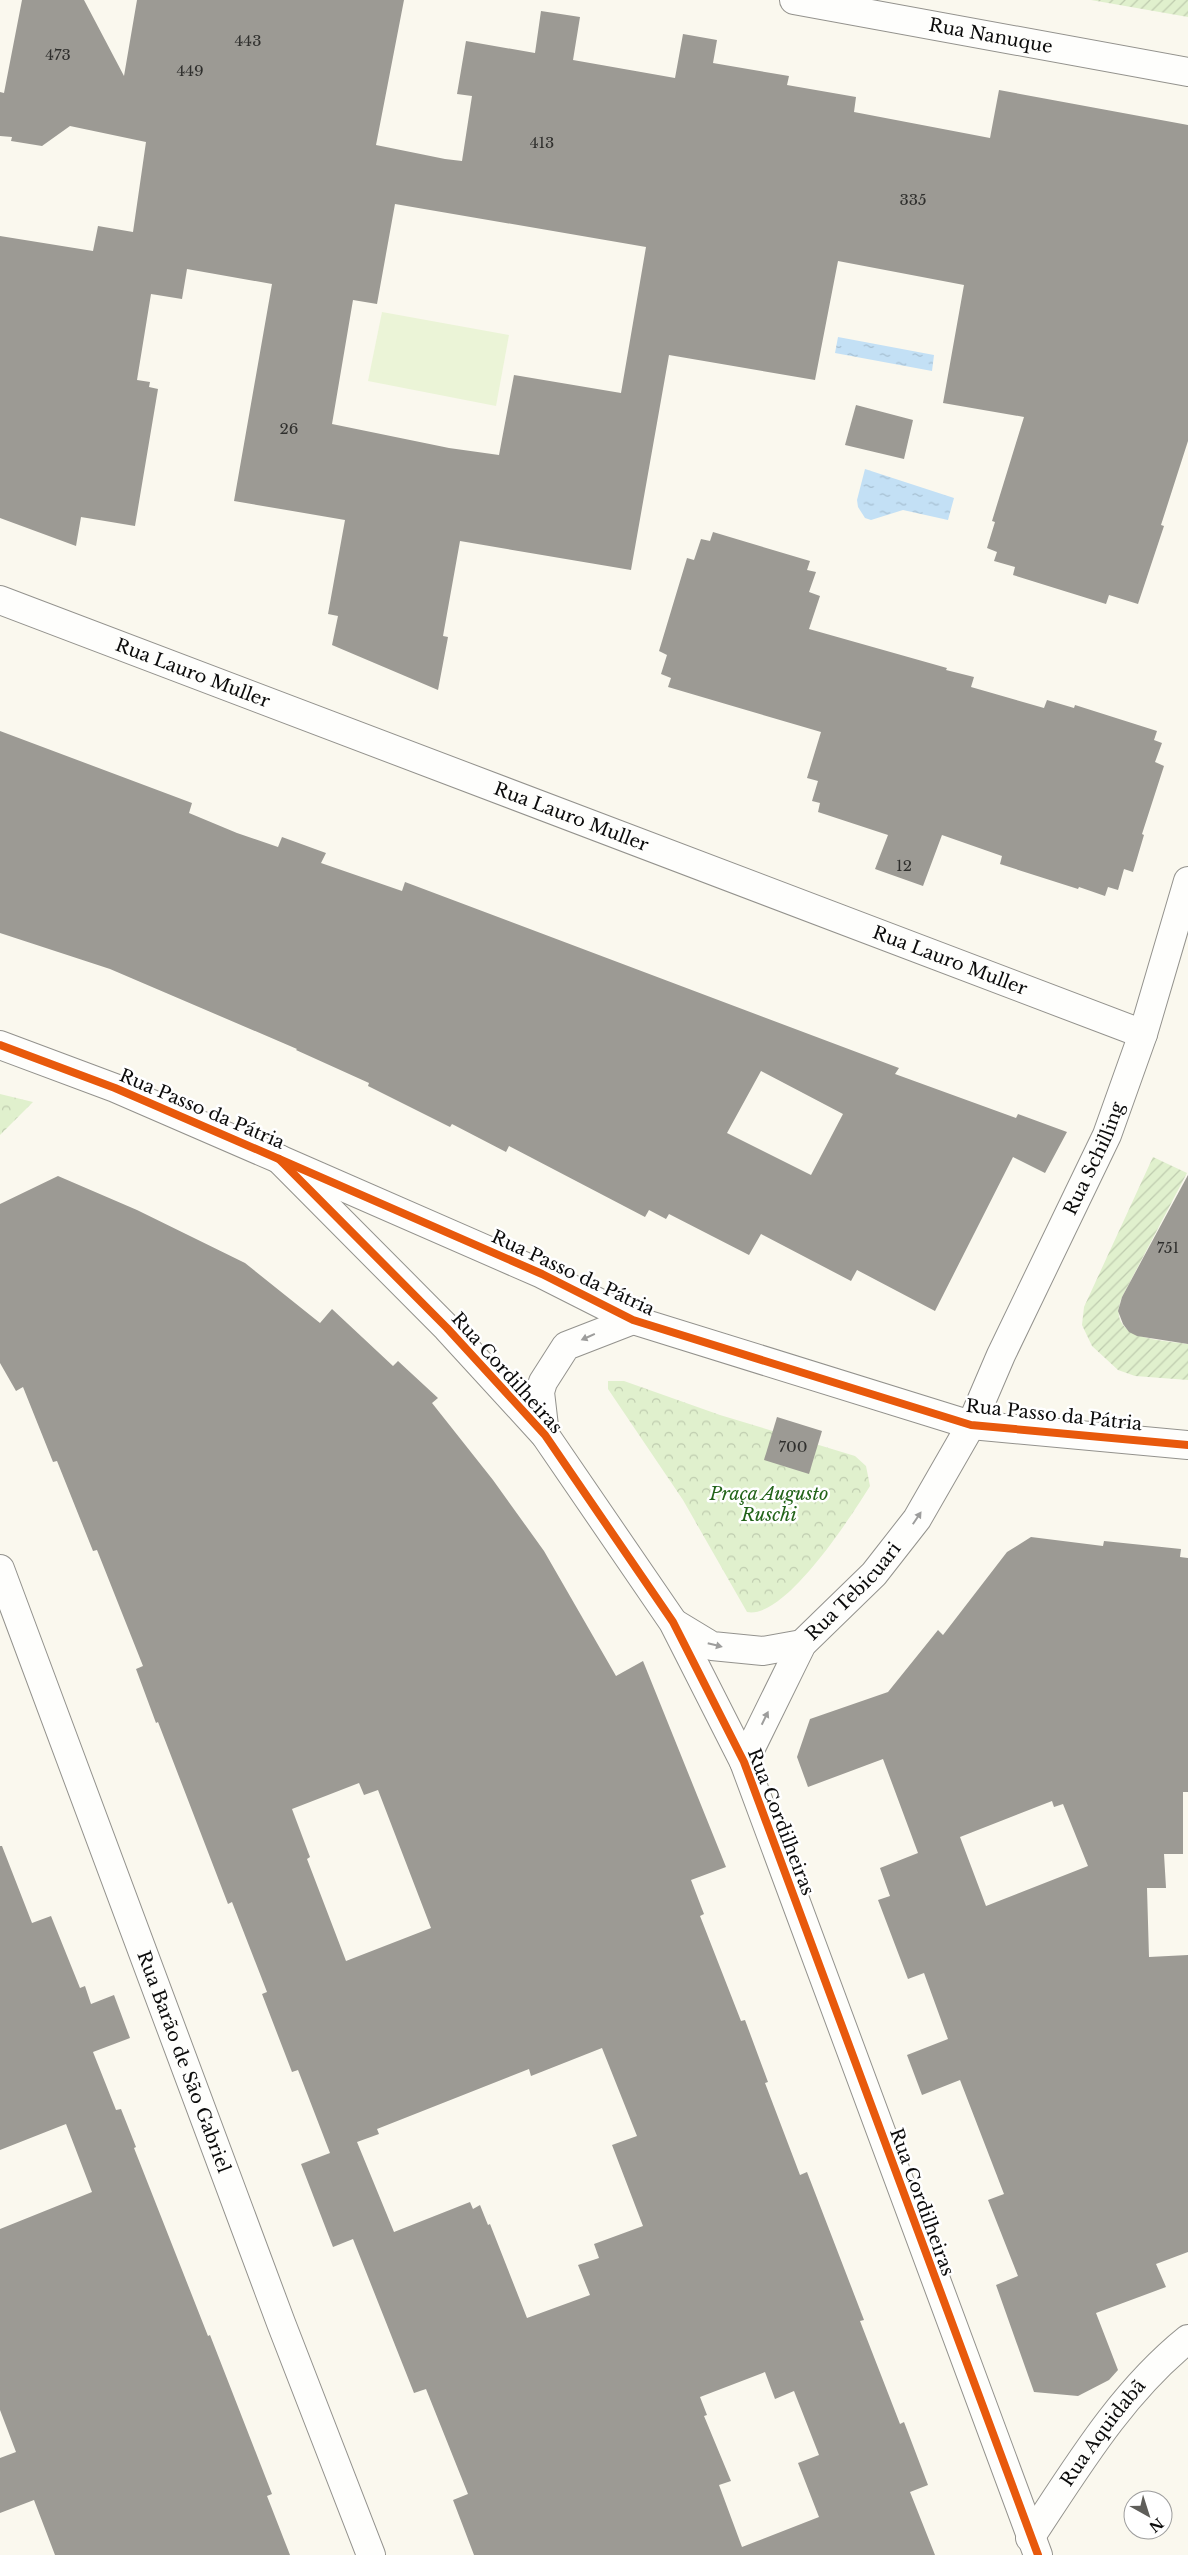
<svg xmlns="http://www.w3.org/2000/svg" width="1188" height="2555" font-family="'Libre Baskerville',serif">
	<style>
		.park { fill: url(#park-crowns) }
		.garden { fill: url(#garden-furrows) }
		.pitch { fill: #ebf4d7 }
		.water { fill: url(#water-ripples) }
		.building { fill: #9c9a94; fill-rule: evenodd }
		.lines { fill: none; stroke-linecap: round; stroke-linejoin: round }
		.minor-casing { stroke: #93928d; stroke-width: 30 }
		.minor { stroke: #fefefc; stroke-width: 28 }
		.cycleway-casing { stroke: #fff; stroke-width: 11 }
		.cycleway { stroke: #e8590c; stroke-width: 8 }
		.oneway { fill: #9d9d9c }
		.labels { text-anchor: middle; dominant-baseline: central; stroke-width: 5; stroke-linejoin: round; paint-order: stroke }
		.number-label { font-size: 15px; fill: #2f2f2d }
		.street-label { font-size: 18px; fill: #0b0b0b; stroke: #fff }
		.park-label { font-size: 18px; font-style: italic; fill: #23641a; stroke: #fff }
	</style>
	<defs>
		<pattern id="park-crowns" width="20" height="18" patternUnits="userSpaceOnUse" patternTransform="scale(1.25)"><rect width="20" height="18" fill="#e0f0cd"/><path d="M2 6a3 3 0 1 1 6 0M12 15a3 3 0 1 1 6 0" fill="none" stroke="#bfccaf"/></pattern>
		<pattern id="garden-furrows" width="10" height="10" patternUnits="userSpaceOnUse" patternTransform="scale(1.25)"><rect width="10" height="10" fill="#e0f0cd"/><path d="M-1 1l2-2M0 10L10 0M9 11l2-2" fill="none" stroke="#bfccaf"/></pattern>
		<pattern id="water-ripples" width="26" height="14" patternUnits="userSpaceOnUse" patternTransform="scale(1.25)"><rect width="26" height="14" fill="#c3e0f5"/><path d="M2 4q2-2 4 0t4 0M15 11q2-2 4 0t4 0" fill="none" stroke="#a6bfd1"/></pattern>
	</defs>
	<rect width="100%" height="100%" fill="#faf8ee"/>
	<g class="park">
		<path d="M0,1094L33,1102L0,1135Z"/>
		<path d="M608,1381H624L720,1415L855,1456L866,1466L870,1486C852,1515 785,1620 747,1612L683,1500L608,1389Z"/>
	</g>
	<g class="garden">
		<path d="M1091,0H1188V17Z"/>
		<path d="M1153,1157L1187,1173L1122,1297C1104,1340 1162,1340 1188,1344V1380L1135,1376L1118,1370L1092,1346L1082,1325L1084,1307Z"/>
	</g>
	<path class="pitch" d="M382,312L509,335L496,406L368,381Z"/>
	<g class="water">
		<path d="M838,337L934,355L932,371L835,353Z"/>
		<path d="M865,469L954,498L948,520L903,510L871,520L865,518L858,507L857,500Z"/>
	</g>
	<g class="building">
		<path d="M22,0H84L124,76L137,0H404L376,145L445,159L462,161L472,96L457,94L466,41L535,53L541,11L580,17L573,60L675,78L683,34L717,40L713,63L789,76L787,85L856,97L854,112L990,138L999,90L1188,125V441L1161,525L1164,526L1138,604L1109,595L1106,604L1013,575L1015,567L994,561L997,552L987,548L995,522L992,521L1024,417L943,403L964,285L838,261L815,380L669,355L631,570L460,541L443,636L448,637L438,690L332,645L338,616L328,614L345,520L234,501L272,284L187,269L182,299L151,294L137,380L150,382L149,387L158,389L135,526L81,517L76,546L0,518V236L93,251L98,226L133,232L146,142L70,126L42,146L11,141L12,137L0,136V92L4,93ZM395,204L646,247L621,393L514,375L499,455L449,448L332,424L353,300L377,304Z"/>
		<path d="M856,405L913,420L904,459L845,445Z"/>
		<path d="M713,532L810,561L807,570L816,572L809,592L820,596L809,629L947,668L946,670L974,677L971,687L1044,708L1047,700L1074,708L1075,705L1157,731L1154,740L1162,743L1155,762L1164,766L1142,834L1144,835L1133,872L1124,869L1118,890L1108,887L1105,896L1079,887L1078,889L1000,864L1002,856L942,835L923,886L875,869L888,835L818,812L820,803L812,801L818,781L807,778L821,732L668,687L671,678L661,674L667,655L659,651L687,558L694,560L701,539L710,541Z"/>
		<path d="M0,731L192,803L189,813L237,833L278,847L282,837L326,853L321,863L402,891L405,882L899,1068L895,1074L1016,1118L1018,1114L1067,1132L1045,1173L1013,1157L935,1311L857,1270L851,1281L761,1234L749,1255L669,1214L666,1219L649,1210L645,1217L509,1146L506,1152L452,1124L450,1127L368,1086L369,1083L296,1050L297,1049L110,969L0,933ZM761,1071L843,1114L811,1175L727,1133Z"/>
		<path d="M1188,1175V1344L1137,1336L1129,1332L1123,1324L1118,1311L1122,1297Z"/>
		<path d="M58,1176L137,1210L245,1263L320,1323L332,1309L393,1366L398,1361L438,1398L432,1403L493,1480L544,1551L616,1676L643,1661L726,1867L691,1880L704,1914L700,1916L741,2021L745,2020L768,2082L765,2083L800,2175L807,2172L864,2320L860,2321L900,2424L904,2422L928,2485L910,2492L935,2555H474L453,2500L468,2494L426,2389L414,2393L353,2239L333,2247L301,2164L330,2153L298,2070L292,2072L262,1994L267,1992L232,1902L228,1904L158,1722L156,1723L136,1669L143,1666L97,1550L93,1551L57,1461L53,1462L23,1387L16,1391L0,1363V1204ZM359,1783L364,1795L378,1790L431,1928L346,1961L307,1859L310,1857L292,1809ZM602,2048L637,2136L612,2145L643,2226L594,2244L599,2258L578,2265L590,2295L527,2318L490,2224L488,2225L480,2205L473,2209L470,2202L394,2232L357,2142L379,2134L377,2129L529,2069L531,2076ZM765,2372L775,2399L794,2391L819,2455L798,2463L819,2517L742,2547L719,2485L731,2481L704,2416L707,2415L700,2397Z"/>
		<path d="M777,1417L822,1431L809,1474L764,1460Z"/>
		<path d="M1031,1537L1103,1546L1104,1541L1181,1549L1180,1557L1188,1558V1792H1183V1854H1164L1166,1888H1147L1149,1957L1188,1955V2252L1156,2264L1166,2287L1096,2313L1118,2370L1109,2380L1078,2396L1034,2392L996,2285L1018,2276L988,2200L1004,2194L960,2080L922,2095L907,2055L948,2039L924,1973L908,1979L878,1900L890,1896L880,1868L918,1853L883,1759L808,1787L797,1757L810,1719L888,1692L938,1630L943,1635L1007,1552ZM1052,1801L1054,1807L1063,1804L1088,1866L986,1906L960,1837Z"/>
		<path d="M0,1846H2L32,1923L51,1916L80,1988L85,1986L91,2004L114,1995L130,2038L93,2052L116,2110L121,2109L136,2147L134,2148L208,2336L210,2335L272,2494L267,2496L290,2555H55L34,2500L0,2513V2458L16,2452L0,2410V2229L92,2192L66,2124L0,2150Z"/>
	</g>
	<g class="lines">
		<g class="minor-casing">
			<g id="minor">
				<path id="s1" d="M794,0L1188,72"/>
				<path id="s2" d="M0,600L1143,1034"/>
				<path d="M0,1045L115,1088L279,1159L542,1274L633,1320L971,1425L1188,1445"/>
				<path d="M279,1159L447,1328L545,1435L673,1622L744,1762L1038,2555"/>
				<path d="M545,1435L540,1392L543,1382L566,1346L633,1320"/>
				<path id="s3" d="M0,1569L281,2323L371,2555"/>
				<path d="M674,1623L712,1646L763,1651L802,1644"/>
				<path id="s4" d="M744,1762L802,1644L874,1574L917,1519L971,1425L1001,1355L1107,1135L1143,1034L1188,881"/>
				<path id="s5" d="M1030,2538C1077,2467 1121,2393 1188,2339"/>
			</g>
		</g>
		<use href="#minor" class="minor"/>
		<g class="cycleway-casing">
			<g id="cycleway">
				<path d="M0,1045L115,1088L279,1159L542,1274L633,1320L971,1425L1188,1445"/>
				<path d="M279,1159L447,1328L545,1435L673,1622L744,1762L1038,2555"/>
			</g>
		</g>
		<use href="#cycleway" class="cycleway"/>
	</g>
	<defs><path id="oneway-solid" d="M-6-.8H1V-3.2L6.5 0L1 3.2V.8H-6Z" transform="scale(1.25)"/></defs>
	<g class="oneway">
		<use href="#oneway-solid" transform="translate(588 1337) rotate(156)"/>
		<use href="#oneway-solid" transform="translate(917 1518) rotate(-56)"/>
		<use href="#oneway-solid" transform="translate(715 1645) rotate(14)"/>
		<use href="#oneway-solid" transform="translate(765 1718) rotate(-64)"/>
	</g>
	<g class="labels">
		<g class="number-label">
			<text x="248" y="40">443</text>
			<text x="58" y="54">473</text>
			<text x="190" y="70">449</text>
			<text x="542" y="142">413</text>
			<text x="913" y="199">335</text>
			<text x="289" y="428">26</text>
			<text x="904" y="865">12</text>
			<text x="1168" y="1247">751</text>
			<text x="793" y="1446">700</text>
		</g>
		<g class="street-label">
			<text stroke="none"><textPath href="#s1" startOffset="200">Rua Nanuque</textPath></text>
			<text stroke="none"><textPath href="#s2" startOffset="206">Rua Lauro Muller</textPath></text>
			<text stroke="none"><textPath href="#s2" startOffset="611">Rua Lauro Muller</textPath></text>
			<text stroke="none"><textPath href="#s2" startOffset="1016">Rua Lauro Muller</textPath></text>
			<text transform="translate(202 1109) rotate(23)">Rua Passo da Pátria</text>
			<text stroke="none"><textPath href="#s4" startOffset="704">Rua Schilling</textPath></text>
			<text transform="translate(573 1273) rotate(25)">Rua Passo da Pátria</text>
			<text transform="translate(507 1373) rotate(48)">Rua Cordilheiras</text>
			<text transform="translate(1054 1415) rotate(6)">Rua Passo da Pátria</text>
			<text stroke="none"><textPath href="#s4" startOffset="205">Rua Tebicuari</textPath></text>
			<text transform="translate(781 1822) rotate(69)">Rua Cordilheiras</text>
			<text stroke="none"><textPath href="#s3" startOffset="526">Rua Barão de São Gabriel</textPath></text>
			<text transform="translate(922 2202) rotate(70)">Rua Cordilheiras</text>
			<text stroke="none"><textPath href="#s5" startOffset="128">Rua Aquidabã</textPath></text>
		</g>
		<g class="park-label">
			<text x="769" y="1494">Praça Augusto<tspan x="769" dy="21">Ruschi</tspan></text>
		</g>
	</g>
	<g transform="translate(1148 2515) rotate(141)"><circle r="24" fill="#ffffff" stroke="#9d9d9d"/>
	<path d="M0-4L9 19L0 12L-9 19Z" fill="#5f5e5a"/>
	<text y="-8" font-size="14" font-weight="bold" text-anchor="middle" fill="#0b0b0b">N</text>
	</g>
</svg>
